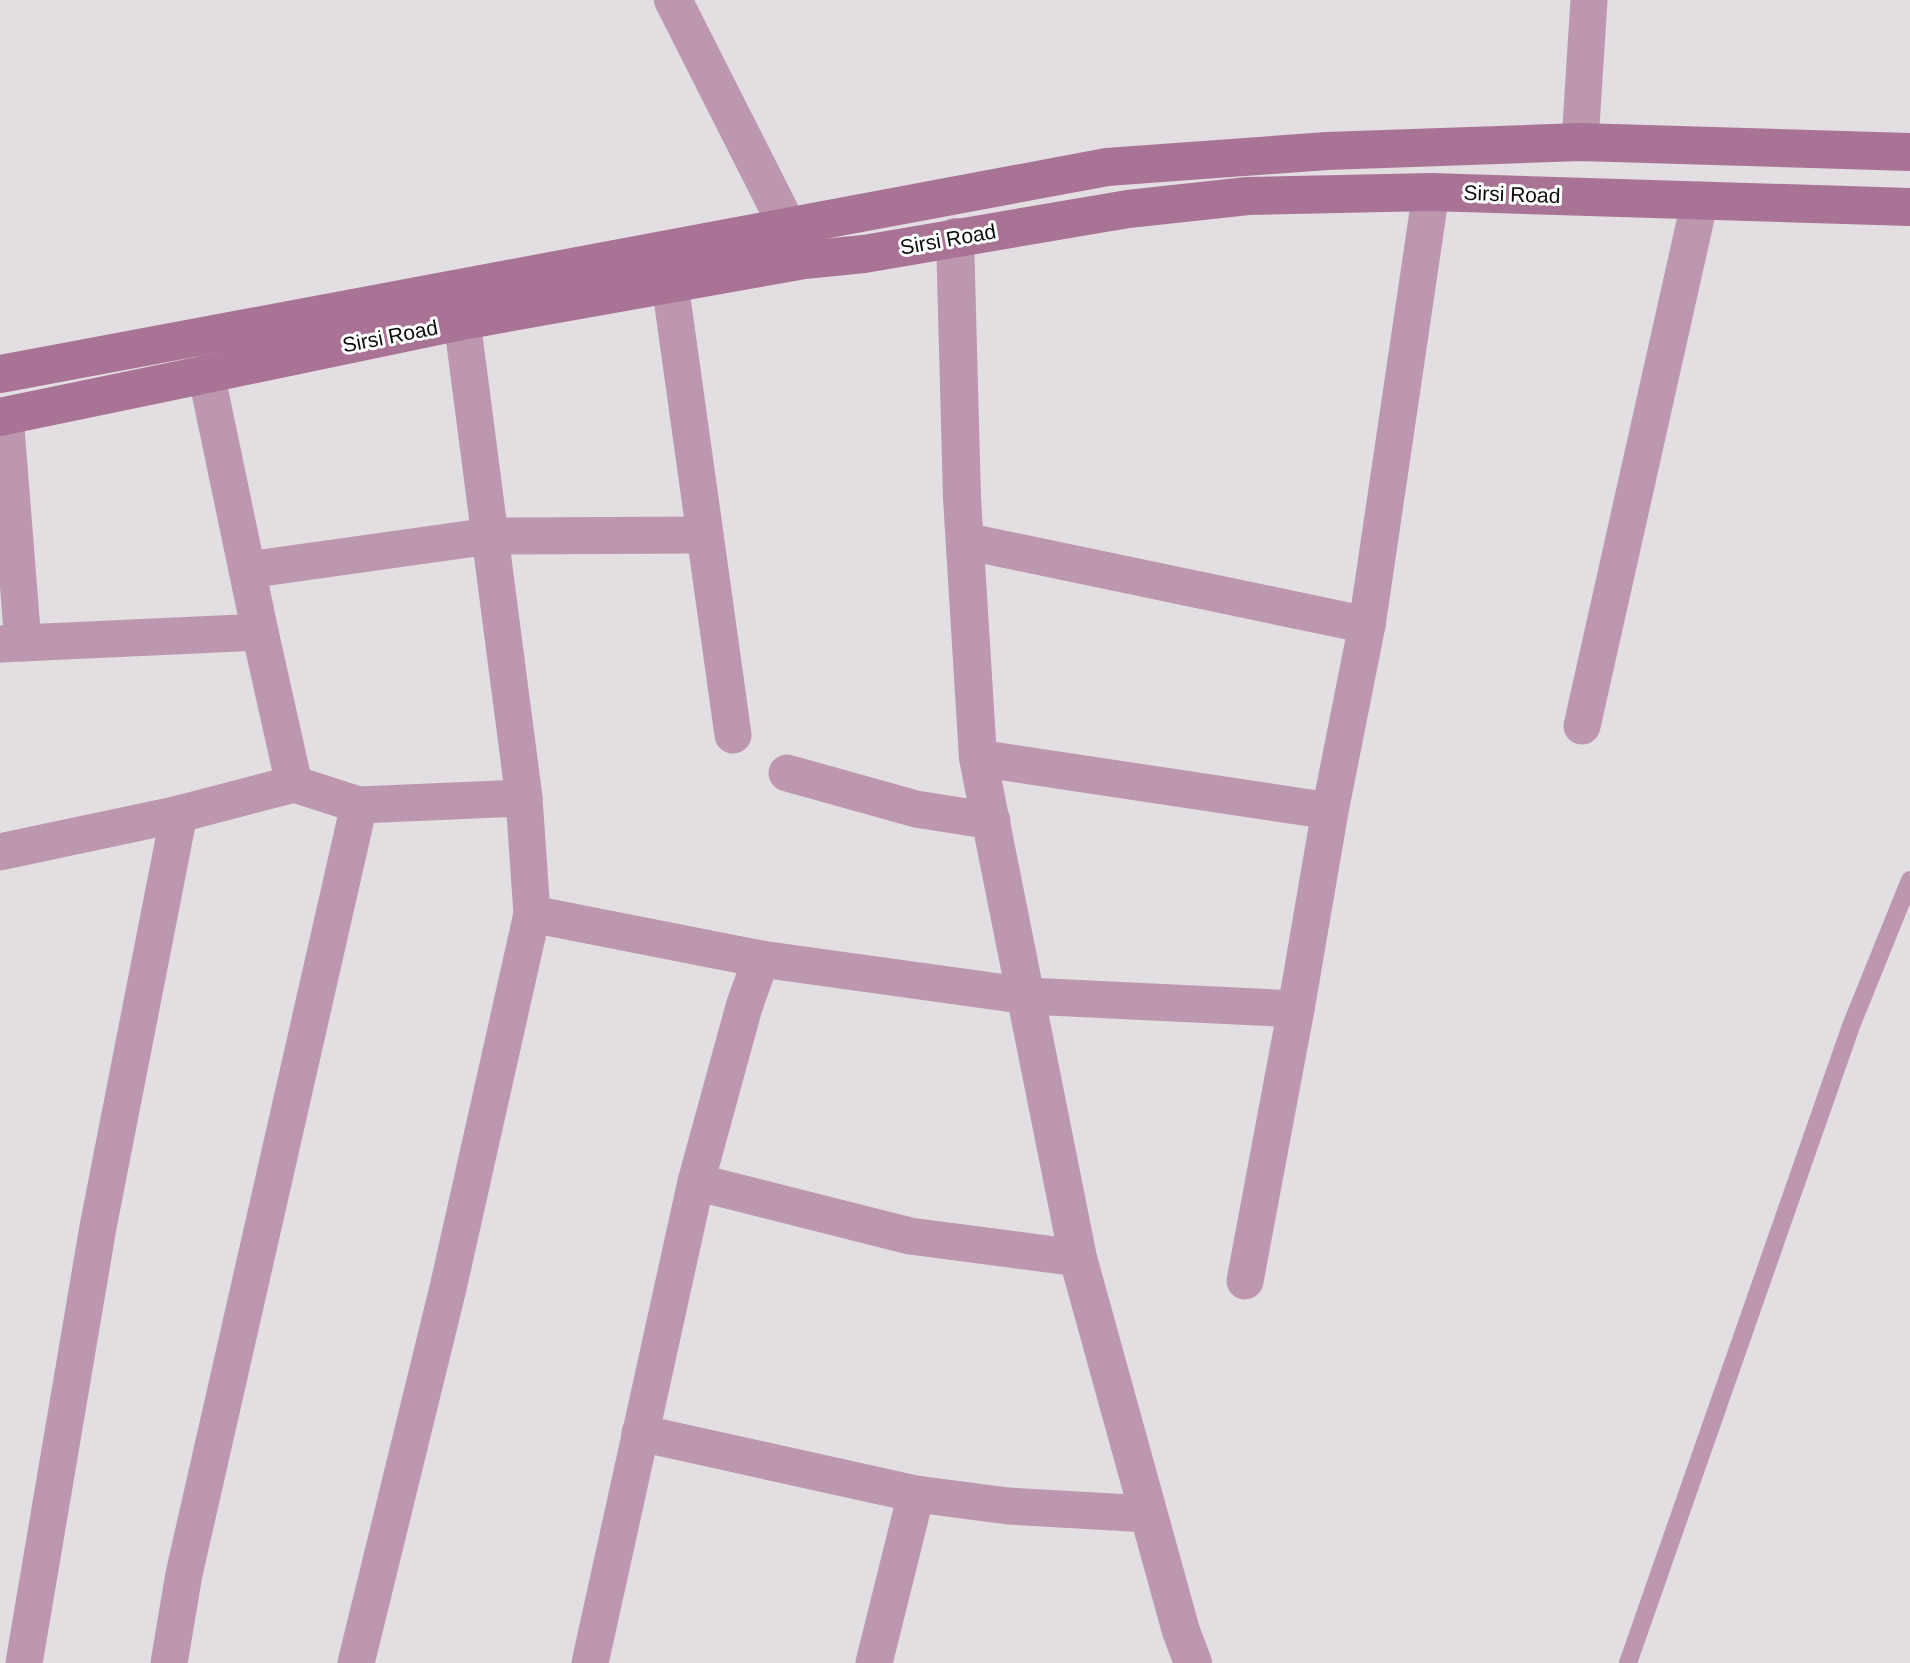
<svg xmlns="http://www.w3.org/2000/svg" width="1910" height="1663" font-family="Helvetica,sans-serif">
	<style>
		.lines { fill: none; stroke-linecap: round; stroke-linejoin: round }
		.service { stroke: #bc97ae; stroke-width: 18 }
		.minor { stroke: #bc97ae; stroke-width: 37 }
		.tertiary { stroke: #bc97ae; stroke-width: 38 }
		.secondary { stroke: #a97395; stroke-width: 38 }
		.labels { text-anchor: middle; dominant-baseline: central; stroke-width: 6; stroke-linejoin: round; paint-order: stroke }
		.street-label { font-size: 21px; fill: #0d0c0d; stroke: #fff }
	</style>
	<rect width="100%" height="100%" fill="#e3dee1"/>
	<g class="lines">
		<path class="service" d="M1628,1663L1851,1026L1910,880"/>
		<g class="minor">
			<path d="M1580,142L1589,0"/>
			<path d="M670,284L733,735"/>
			<path d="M5,416L23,643"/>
			<path d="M965,541L1367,625"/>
			<path d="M248,570L490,536L704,535"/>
			<path d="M260,632L294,784"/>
			<path d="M0,644L260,632L206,373"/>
			<path d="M1582,726L1700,200"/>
			<path d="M978,758L1330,811"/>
			<path d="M787,773L916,809L992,821"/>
			<path d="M0,852L179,814L294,784L359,805L524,798"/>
			<path d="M532,914L761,959"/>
			<path d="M696,1182L910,1236L1078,1258"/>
			<path d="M1245,1281L1296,1009"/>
			<path d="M640,1433L916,1494L1008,1506L1148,1514"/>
			<path d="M24,1663L98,1227L179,814"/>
			<path d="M169,1663L184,1574L359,805"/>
			<path d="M356,1663L448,1288L532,914L524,798L462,321"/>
			<path d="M590,1663L696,1182L744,1007L761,959L1028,996L1296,1009L1330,811L1367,625L1431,192"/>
			<path d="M874,1663L916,1494"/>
		</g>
		<g class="tertiary">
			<path d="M673,0L802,255"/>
			<path d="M955,237L962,498L978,758L1078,1258L1181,1631L1193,1663"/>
		</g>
		<g class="secondary">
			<path d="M0,374L1107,167L1327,151L1580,142L1910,152"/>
			<path d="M0,417L462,321L804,260L864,254L1128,209L1248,196L1431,192L1910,207"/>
		</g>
	</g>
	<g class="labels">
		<g class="street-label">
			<text transform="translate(1512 194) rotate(2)">Sirsi Road</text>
			<text transform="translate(948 239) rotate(-10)">Sirsi Road</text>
			<text transform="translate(390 336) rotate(-11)">Sirsi Road</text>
		</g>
	</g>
</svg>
